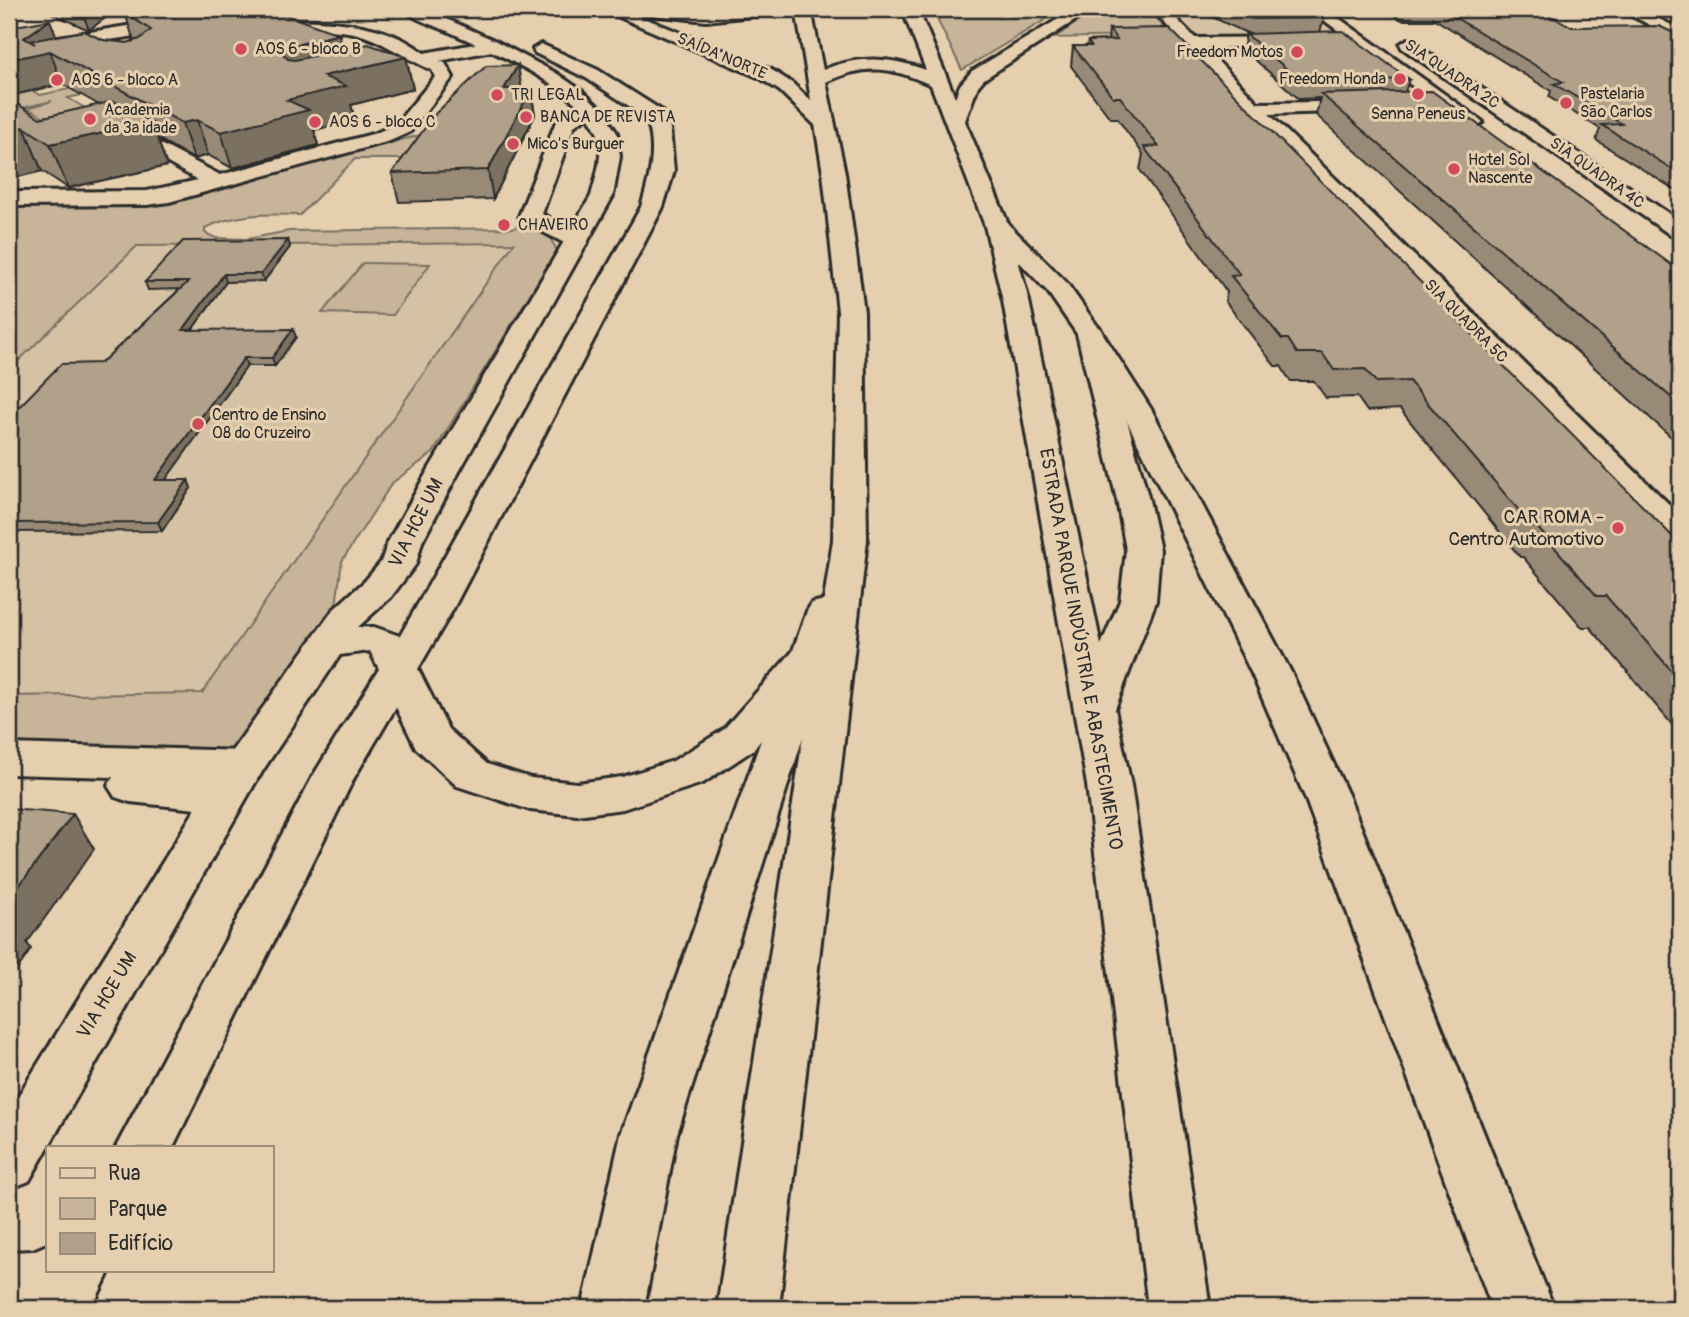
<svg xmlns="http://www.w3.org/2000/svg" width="1689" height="1317" font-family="Pangolin,sans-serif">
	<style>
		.built { fill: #d5c1a3 }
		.green { fill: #c7b499; stroke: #797062; stroke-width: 2 }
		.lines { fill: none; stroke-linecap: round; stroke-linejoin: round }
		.minor-casing { stroke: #2b2b2b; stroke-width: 6 }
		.major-casing { stroke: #2b2b2b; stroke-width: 6 }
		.highway-casing { stroke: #2b2b2b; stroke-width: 6 }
		.minor { fill: #e5cfae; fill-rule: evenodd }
		.major { fill: #e5cfae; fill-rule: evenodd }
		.highway { fill: #e5cfae; fill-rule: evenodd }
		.wall { fill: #988a77; stroke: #2b2b2b; stroke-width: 2 }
		.shaded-wall { fill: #7c7161; stroke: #2b2b2b; stroke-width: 2 }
		.building { fill: #b1a18a; stroke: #2b2b2b; stroke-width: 2 }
		.poi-dot { fill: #d1495b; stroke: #e5cfae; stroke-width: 2.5 }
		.labels { text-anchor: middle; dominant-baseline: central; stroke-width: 6; stroke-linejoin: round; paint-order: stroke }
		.far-poi-label { font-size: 16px; fill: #2b2b2b; stroke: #e5cfae; text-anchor: start }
		.far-street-label { font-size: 16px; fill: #2b2b2b; stroke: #e5cfae }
		.poi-label { font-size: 19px; fill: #2b2b2b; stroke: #e5cfae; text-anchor: end }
		.street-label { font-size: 19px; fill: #2b2b2b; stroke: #e5cfae }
	</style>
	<rect width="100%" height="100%" fill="#e5cfae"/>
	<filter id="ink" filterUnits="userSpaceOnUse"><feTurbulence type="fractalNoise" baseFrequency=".0143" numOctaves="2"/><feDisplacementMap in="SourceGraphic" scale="14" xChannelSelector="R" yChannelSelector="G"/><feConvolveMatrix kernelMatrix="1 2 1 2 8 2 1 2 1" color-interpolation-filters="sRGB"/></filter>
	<g filter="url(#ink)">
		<g class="built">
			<path d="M1175,9H1303L1336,31L1338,35L1198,39Z"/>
			<path d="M515,243L202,693L9,696V370L137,246Z"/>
		</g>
		<g class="green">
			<path d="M932,9H1063L962,70Z"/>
			<path d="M1103,9H1150L1169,35L1054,38L1094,11Z"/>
			<path d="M15,81L40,95L84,86L95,92L68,98L92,112L51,121L28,108L52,101L9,111V82Z"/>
			<path d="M433,132L412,159H355L300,215C267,214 236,213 205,228V233L216,238L247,239L289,231L515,228L519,222L547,233L557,250L433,453L392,483L342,561L334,621L221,763L9,752V696L202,693L514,243L137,246L9,370V335L16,328L9,322V198L166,199Z"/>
			<path d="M363,263H364L430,264L393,315L322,313Z"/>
		</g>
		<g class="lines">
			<g class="minor-casing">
				<g id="minor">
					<path d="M1152,9H1167L1195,38L1301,37L1303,40L1301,43L1295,45L1205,48L1258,103L1376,101L1378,105L1369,111L1269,114L1680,515V544L1668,541L1246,113Z"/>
					<path d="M1309,9H1326L1483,122L1473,128L1466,126Z"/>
					<path d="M183,20L191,25L189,28L9,55V45L152,22Z"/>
					<path d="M261,20C317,21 378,17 424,53L492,41L500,46L492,51L439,61L445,63L453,77L410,132L390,141L169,202L147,205L9,206V192L147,191L198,180L132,143L129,139L132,135L139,133L220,175L376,133L396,124L435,77L432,70C404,58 379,37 348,32C318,27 285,36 255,28L253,25Z"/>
					<path d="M1408,39L1680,221V238L1672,236L1402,48L1400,44Z"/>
					<path d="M591,102L600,108L574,126L542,214L584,237L588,242L584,247L576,249L522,221L519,216L555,124L566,113Z"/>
					<path d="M997,219L1005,221L1066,282L1103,334L1151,409L1292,674L1349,797L1554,1308H1492L1305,797L1252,674L1121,409L1077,334L1048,292L985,226L989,221Z"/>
					<path d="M9,744L244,751L259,755L265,766L259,777L244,781H228L240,785L247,796L240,807L225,812L130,802L115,797L108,786L113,777L9,774Z"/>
				</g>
			</g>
			<g class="major-casing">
				<g id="major">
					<path d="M404,9H424L496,41L556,73L582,91L602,110L617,133L620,157L613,196L455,479L422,542L416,564L391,597L358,627H374L400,636L641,207C650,177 658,147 646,117L586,78L535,53L533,49L541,44L598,70L661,110L670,128L674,171L663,207L452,611L418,669L448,729L487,764L531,778L577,783L622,777L673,761L723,730L794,650L808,646L822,650L827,659L753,750L703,783L623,809L577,815L530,810L457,786L416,748L396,707L354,778L173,1147H116L313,776L379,669L370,651L340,655L259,776L29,1181L9,1189V1111L229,755L333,610L365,581L381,562L388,542L423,479L591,196C596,177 605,152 597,132C578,87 495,53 452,33C438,26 415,21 404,9Z"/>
					<path d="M601,9H622L772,70L792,83L833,122L823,128L816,126L780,91L760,78Z"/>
					<path d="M1075,9H1093L984,79L978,86L963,126H949L946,122L960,85L972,71Z"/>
					<path d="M1618,9H1638L1680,29V40Z"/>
					<path d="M47,1245V1270H110L92,1308H9V1252L33,1251Z"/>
				</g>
			</g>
			<g class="highway-casing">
				<g id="highway">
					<path d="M637,9L706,11L778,9L770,14L706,21L645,14Z"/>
					<path d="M796,9H811L823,70C858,55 890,57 926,70L902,9H918L1009,226L1029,301L1101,645L1120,601L1126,550L1117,500L1077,334L1080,328L1090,326L1100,328L1103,334L1149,500L1160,550L1156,601L1115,709L1131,785L1210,1308H1148L1087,785L1003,301L985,226L931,85C891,67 867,63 826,82L845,173L864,312L867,540L779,1308H717L803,737L677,1134L644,1308H582L621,1134L807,611L812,603L824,600L833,540L838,312L823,173Z"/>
				</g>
			</g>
			<use href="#minor" class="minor"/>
			<use href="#major" class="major"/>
			<use href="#highway" class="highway"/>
		</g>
		<g class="wall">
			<path d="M42,9H117L89,30Z"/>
			<path d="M1199,9H1312L1324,18L1320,32L1409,79L1405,92L1680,271V445L1316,115L1320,98L1299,99L1243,49L1246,34H1249L1203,13Z"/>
			<path d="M1384,9H1537L1572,27L1680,36V193L1596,140L1600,129L1549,97L1551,91L1433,18V20H1402Z"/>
			<path d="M125,13L339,34L343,50L406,57L413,89L351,105L355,120L314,130L318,145L232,168L208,155L194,159L157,138L167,166L68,188L42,171L9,179V99L40,118L99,105L62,84L9,96V27L56,37L103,40L127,43L134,41Z"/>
			<path d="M1109,29L1680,544V734L1590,627H1582L1523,557H1520L1400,409L1367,411L1357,397L1326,398L1314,381H1290L1281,366H1275L1225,301L1227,292L1140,170L1143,154L1117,118H1110L1071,66L1073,46H1087L1088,41L1108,40Z"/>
			<path d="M518,65L521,89H531L535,115L493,199L399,202L392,173Z"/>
			<path d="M288,240L290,247L264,281L226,282L192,330L296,337L275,366H247L165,480H188L191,488L162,531L9,532V417L101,363L180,289L148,290L145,282Z"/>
		</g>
		<g class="shaded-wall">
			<path d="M9,9H30L9,12Z"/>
			<path d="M81,9H117L89,30Z"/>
			<path d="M50,20L62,50L50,51L62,84L9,96V60L24,38Z"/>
			<path d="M339,34L347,65L296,78L282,53L288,47Z"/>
			<path d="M406,57L413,89L351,105L355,120L314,130L318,145L232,168L221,132L287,100L323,76Z"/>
			<path d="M518,65L522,91L504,89Z"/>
			<path d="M531,89L535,115L493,199L488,170Z"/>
			<path d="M197,120L208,155L194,159L182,123Z"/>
			<path d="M152,123L167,166L68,188L50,144Z"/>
			<path d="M24,127L42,171L9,179V131Z"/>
			<path d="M288,240L290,247L264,281L261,274Z"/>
			<path d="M224,274L226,282L186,338L183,330Z"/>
			<path d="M293,329L296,337L275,366L272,358Z"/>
			<path d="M244,358L247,366L159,489L155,480Z"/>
			<path d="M188,480L191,488L162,531L158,522Z"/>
			<path d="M73,814L94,849L27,943L31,949L9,982V899Z"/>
		</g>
		<g class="building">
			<path d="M149,9H269L339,34L288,47L282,53L288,59L295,60L368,44L406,57L323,76L346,86L287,100L309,110L221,132L197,120L182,123L50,51L9,60V27L50,20L24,38L35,44L30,41L84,31L103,40L127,43L140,39L151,30L125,13Z"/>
			<path d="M1228,9H1312L1324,18L1253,19Z"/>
			<path d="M1441,9H1537L1572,27L1659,26L1680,36V174L1602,125L1622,124L1554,84L1563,82Z"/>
			<path d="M1169,28L1680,544V680L1606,596H1597L1537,527H1533L1409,381L1376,382L1365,369L1334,370L1322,353H1297L1288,339H1282L1231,276L1240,275L1144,147L1158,146L1120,97H1113L1073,46H1091L1088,41L1117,40L1109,29Z"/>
			<path d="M1343,31L1409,79L1303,83L1246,34Z"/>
			<path d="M518,65L504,89H531L488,170L392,173L436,113L486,66Z"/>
			<path d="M1432,91L1680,271V405L1321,94Z"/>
			<path d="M9,99L40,118L114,101L152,123L50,144L24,127L9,131Z"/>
			<path d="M288,240L261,274H224L183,330L293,329L272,358H244L155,480H188L158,522L9,523V478L11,475L9,476V417L61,364L101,363L188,282H145L183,241Z"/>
			<path d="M9,809L73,814L9,899Z"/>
		</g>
	</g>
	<g class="poi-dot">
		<circle cx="241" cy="49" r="7"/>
		<circle cx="1297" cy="52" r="7"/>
		<circle cx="1400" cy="79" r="7"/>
		<circle cx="57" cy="80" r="7"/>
		<circle cx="1418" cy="94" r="7"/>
		<circle cx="497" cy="95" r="7"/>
		<circle cx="1566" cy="103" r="7"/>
		<circle cx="526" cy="117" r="7"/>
		<circle cx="90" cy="119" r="7"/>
		<circle cx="315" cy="122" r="7"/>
		<circle cx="513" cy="144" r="7"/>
		<circle cx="1454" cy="169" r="7"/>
		<circle cx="504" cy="225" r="7"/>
		<circle cx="198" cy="424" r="7"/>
		<circle cx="1618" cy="528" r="7"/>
	</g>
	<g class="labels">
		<g class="far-poi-label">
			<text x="255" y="49">AOS 6 - bloco B</text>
			<text x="1283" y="52" text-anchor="end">Freedom Motos</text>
			<text x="1386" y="79" text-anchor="end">Freedom Honda</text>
			<text x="71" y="80">AOS 6 - bloco A</text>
			<text x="1580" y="94">Pastelaria<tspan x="1580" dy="18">São Carlos</tspan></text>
			<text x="511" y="95">TRI LEGAL</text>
			<text x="104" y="110">Academia<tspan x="104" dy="18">da 3ª idade</tspan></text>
			<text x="1418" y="114" text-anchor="middle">Senna Peneus</text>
			<text x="540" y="117">BANCA DE REVISTA</text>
			<text x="329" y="122">AOS 6 - bloco C</text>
			<text x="527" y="144">Mico's Burguer</text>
			<text x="1468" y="160">Hotel Sol<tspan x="1468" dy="18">Nascente</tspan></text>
			<text x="518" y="225">CHAVEIRO</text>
			<text x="212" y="415">Centro de Ensino<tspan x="212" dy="18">08 do Cruzeiro</tspan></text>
		</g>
		<g class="far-street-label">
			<text transform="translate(722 56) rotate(23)">SAÍDA NORTE</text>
			<text transform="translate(1452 74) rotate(34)">SIA QUADRA 2C</text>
			<text transform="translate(1597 173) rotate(35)">SIA QUADRA 4C</text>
			<text transform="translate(1466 321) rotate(45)">SIA QUADRA 5C</text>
		</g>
		<g class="poi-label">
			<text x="1604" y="517">CAR ROMA -<tspan x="1604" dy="22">Centro Automotivo</tspan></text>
		</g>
		<g class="street-label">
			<text transform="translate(416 523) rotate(-63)">VIA HCE UM</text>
			<text transform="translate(1081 649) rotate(80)">ESTRADA PARQUE INDÚSTRIA E ABASTECIMENTO</text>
			<text transform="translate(107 995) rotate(-59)">VIA HCE UM</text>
		</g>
	</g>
	<rect width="1689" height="1317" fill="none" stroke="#e5cfae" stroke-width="35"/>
	<rect x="18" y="18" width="1654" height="1282" fill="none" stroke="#2b2b2b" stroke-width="2.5" filter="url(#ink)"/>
	<rect x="46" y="1146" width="228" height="126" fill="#e5cfae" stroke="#9b8d7a" stroke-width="2"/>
	<rect x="60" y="1168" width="35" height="10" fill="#e5cfae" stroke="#9b8d7a" stroke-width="2"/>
	<text x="108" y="1180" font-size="21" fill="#2b2b2b">Rua</text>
	<rect x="60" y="1198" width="35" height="21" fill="#c7b499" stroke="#9b8d7a" stroke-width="2"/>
	<text x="108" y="1216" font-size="21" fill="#2b2b2b">Parque</text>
	<rect x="60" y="1233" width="35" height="21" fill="#b1a18a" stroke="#9b8d7a" stroke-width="2"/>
	<text x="108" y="1250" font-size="21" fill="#2b2b2b">Edifício</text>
</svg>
